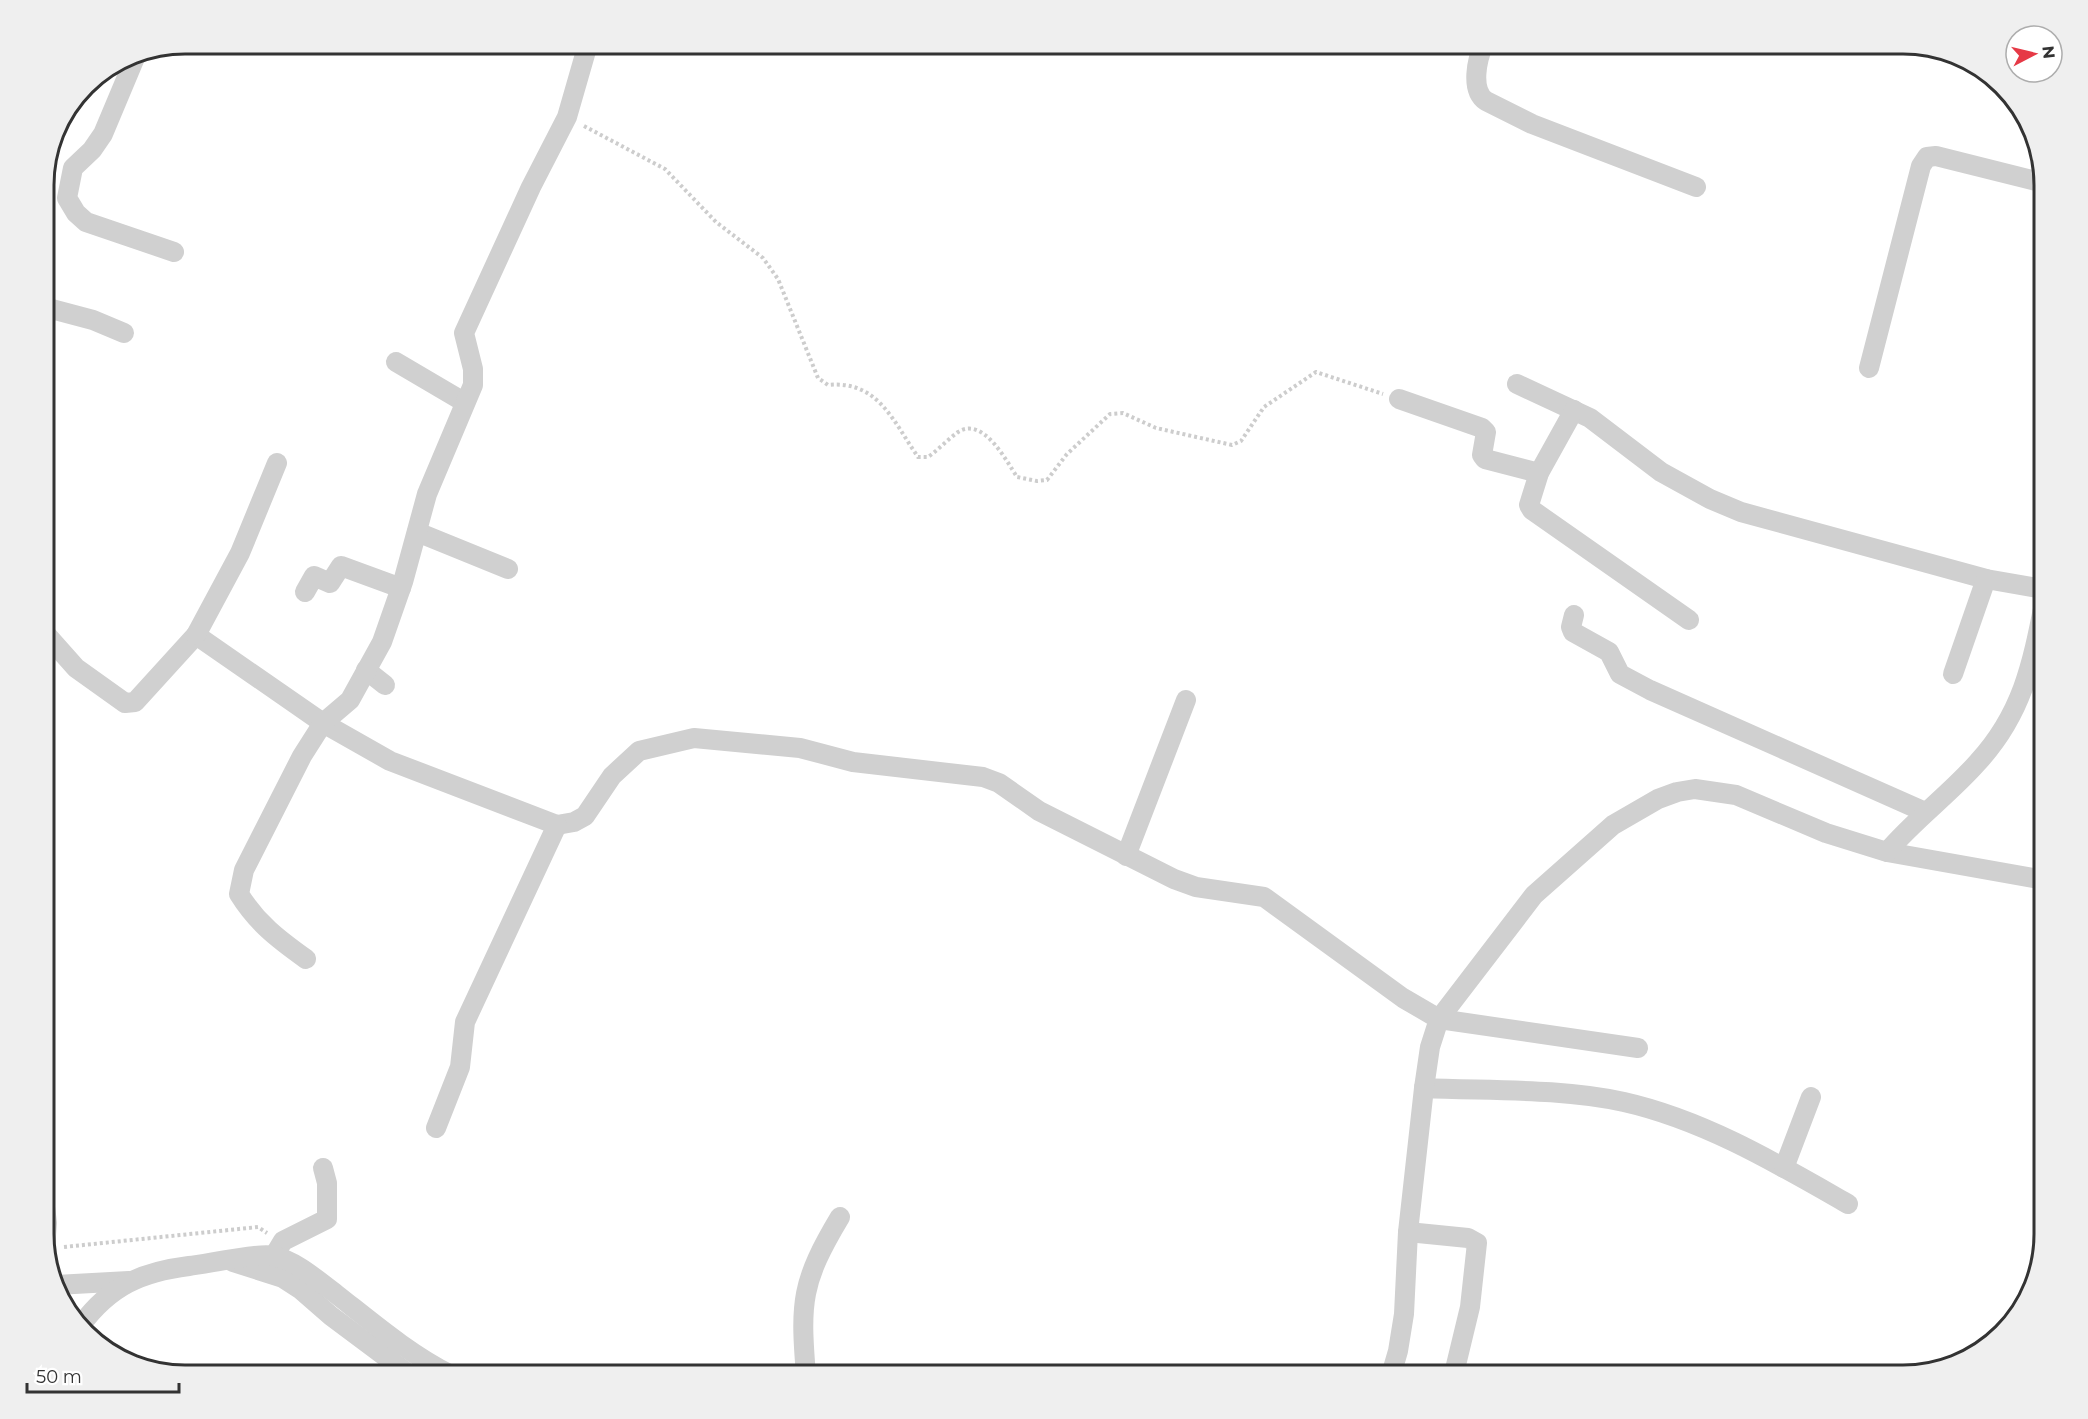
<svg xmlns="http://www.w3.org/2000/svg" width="2088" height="1419" font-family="Montserrat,sans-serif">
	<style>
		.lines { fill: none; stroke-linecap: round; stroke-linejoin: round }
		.path { stroke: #cdcdcd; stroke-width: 4; stroke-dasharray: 3 3; stroke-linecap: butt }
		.minor { stroke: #d0d0d0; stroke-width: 20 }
		.rim { fill: none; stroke: #333; stroke-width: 3 }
	</style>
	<rect width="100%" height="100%" fill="#fff"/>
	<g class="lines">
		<g class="path">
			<path d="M584,126L665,169L716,222L763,258L778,279L818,378L828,385C878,380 893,421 918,457H928C938,450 948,439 958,432C983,416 1006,460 1017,477L1037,481L1047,480L1067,454L1110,414L1123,413L1156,428L1232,445L1241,441L1264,407L1316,372L1383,394"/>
			<path d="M64,1247L258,1227L267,1233"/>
		</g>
		<g class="minor">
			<path d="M1484,44C1477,59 1470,90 1486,101L1532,124L1696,187"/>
			<path d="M137,53L103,134L92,150L73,168L67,198L76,213L86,222L174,252"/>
			<path d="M44,307L93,320L124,333"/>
			<path d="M396,362L464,402"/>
			<path d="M1869,368L1921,166L1927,157L1936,156L2044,183"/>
			<path d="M1517,384L1590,418L1661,472L1710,499L1741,512L1986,579L2044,589"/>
			<path d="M1399,399L1482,428L1486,432L1482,455L1485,459L1539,473"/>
			<path d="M1574,410L1539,473L1529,505L1532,510L1689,620"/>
			<path d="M417,532L508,569"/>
			<path d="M305,592L314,576L330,583L341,566L401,588"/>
			<path d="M1574,615L1571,627L1573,632L1609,652L1620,674L1650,690L1925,812"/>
			<path d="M44,632L76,668L125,703L135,702L196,635L323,723L390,761L557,825L574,822L585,816L612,776L639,751L694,738L800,748L853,762L983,777L999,783L1039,811L1174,879L1196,887L1264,897L1403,998L1439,1019L1638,1048"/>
			<path d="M196,635L240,553L277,463"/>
			<path d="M366,670L385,685"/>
			<path d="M1953,674L1986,579"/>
			<path d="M1887,852L2044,880"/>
			<path d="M1126,856L1186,700"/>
			<path d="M306,959C278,939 257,923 239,894L244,870L302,756L323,723L350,700L382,642L403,582L427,494L473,385V369L464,333L531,187L567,117L588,44"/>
			<path d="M1424,1088C1490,1091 1560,1088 1624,1102C1704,1120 1778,1164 1848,1204"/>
			<path d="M436,1128L460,1067L465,1022L557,825"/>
			<path d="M1784,1168L1811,1097"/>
			<path d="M44,1199L47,1223L45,1248"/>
			<path d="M1408,1232L1468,1238L1477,1243L1470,1307L1456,1365"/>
			<path d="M274,1256L283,1241L327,1219V1183L323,1168"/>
			<path d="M233,1262L283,1278L300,1289L331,1316L410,1375"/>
			<path d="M56,1285L129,1281"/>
			<path d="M81,1325C110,1286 141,1272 189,1266C207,1264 261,1252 274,1256C298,1262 317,1280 336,1294C373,1323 409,1354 451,1375"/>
			<path d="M806,1375C800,1302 801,1282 840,1217"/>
			<path d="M1391,1375L1398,1351L1404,1314L1408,1232L1424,1088L1430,1047L1439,1019L1534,895L1613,825L1658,799L1677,792L1695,789L1736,795L1826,833L1887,852C1915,819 1950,794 1978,762C2022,714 2032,665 2044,604"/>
		</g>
	</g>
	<path d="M0 0H2088V1419H0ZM185 54H1903A131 131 0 0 1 2034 185V1234A131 131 0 0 1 1903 1365H185A131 131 0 0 1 54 1234V185A131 131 0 0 1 185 54Z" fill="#efefef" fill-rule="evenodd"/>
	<path class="rim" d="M185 54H1903A131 131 0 0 1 2034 185V1234A131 131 0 0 1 1903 1365H185A131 131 0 0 1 54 1234V185A131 131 0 0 1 185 54Z"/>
	<g transform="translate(2034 54) rotate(83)"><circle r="28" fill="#ffffff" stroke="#adadad" stroke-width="1.5"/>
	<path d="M0-4.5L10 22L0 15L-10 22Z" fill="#e63946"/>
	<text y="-9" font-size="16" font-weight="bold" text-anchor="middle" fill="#333333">N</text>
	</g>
	<path d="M27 1383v9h152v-9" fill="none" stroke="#333333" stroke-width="3"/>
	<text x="36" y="1383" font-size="18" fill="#333333" stroke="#ffffff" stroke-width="4.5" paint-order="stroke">50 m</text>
</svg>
